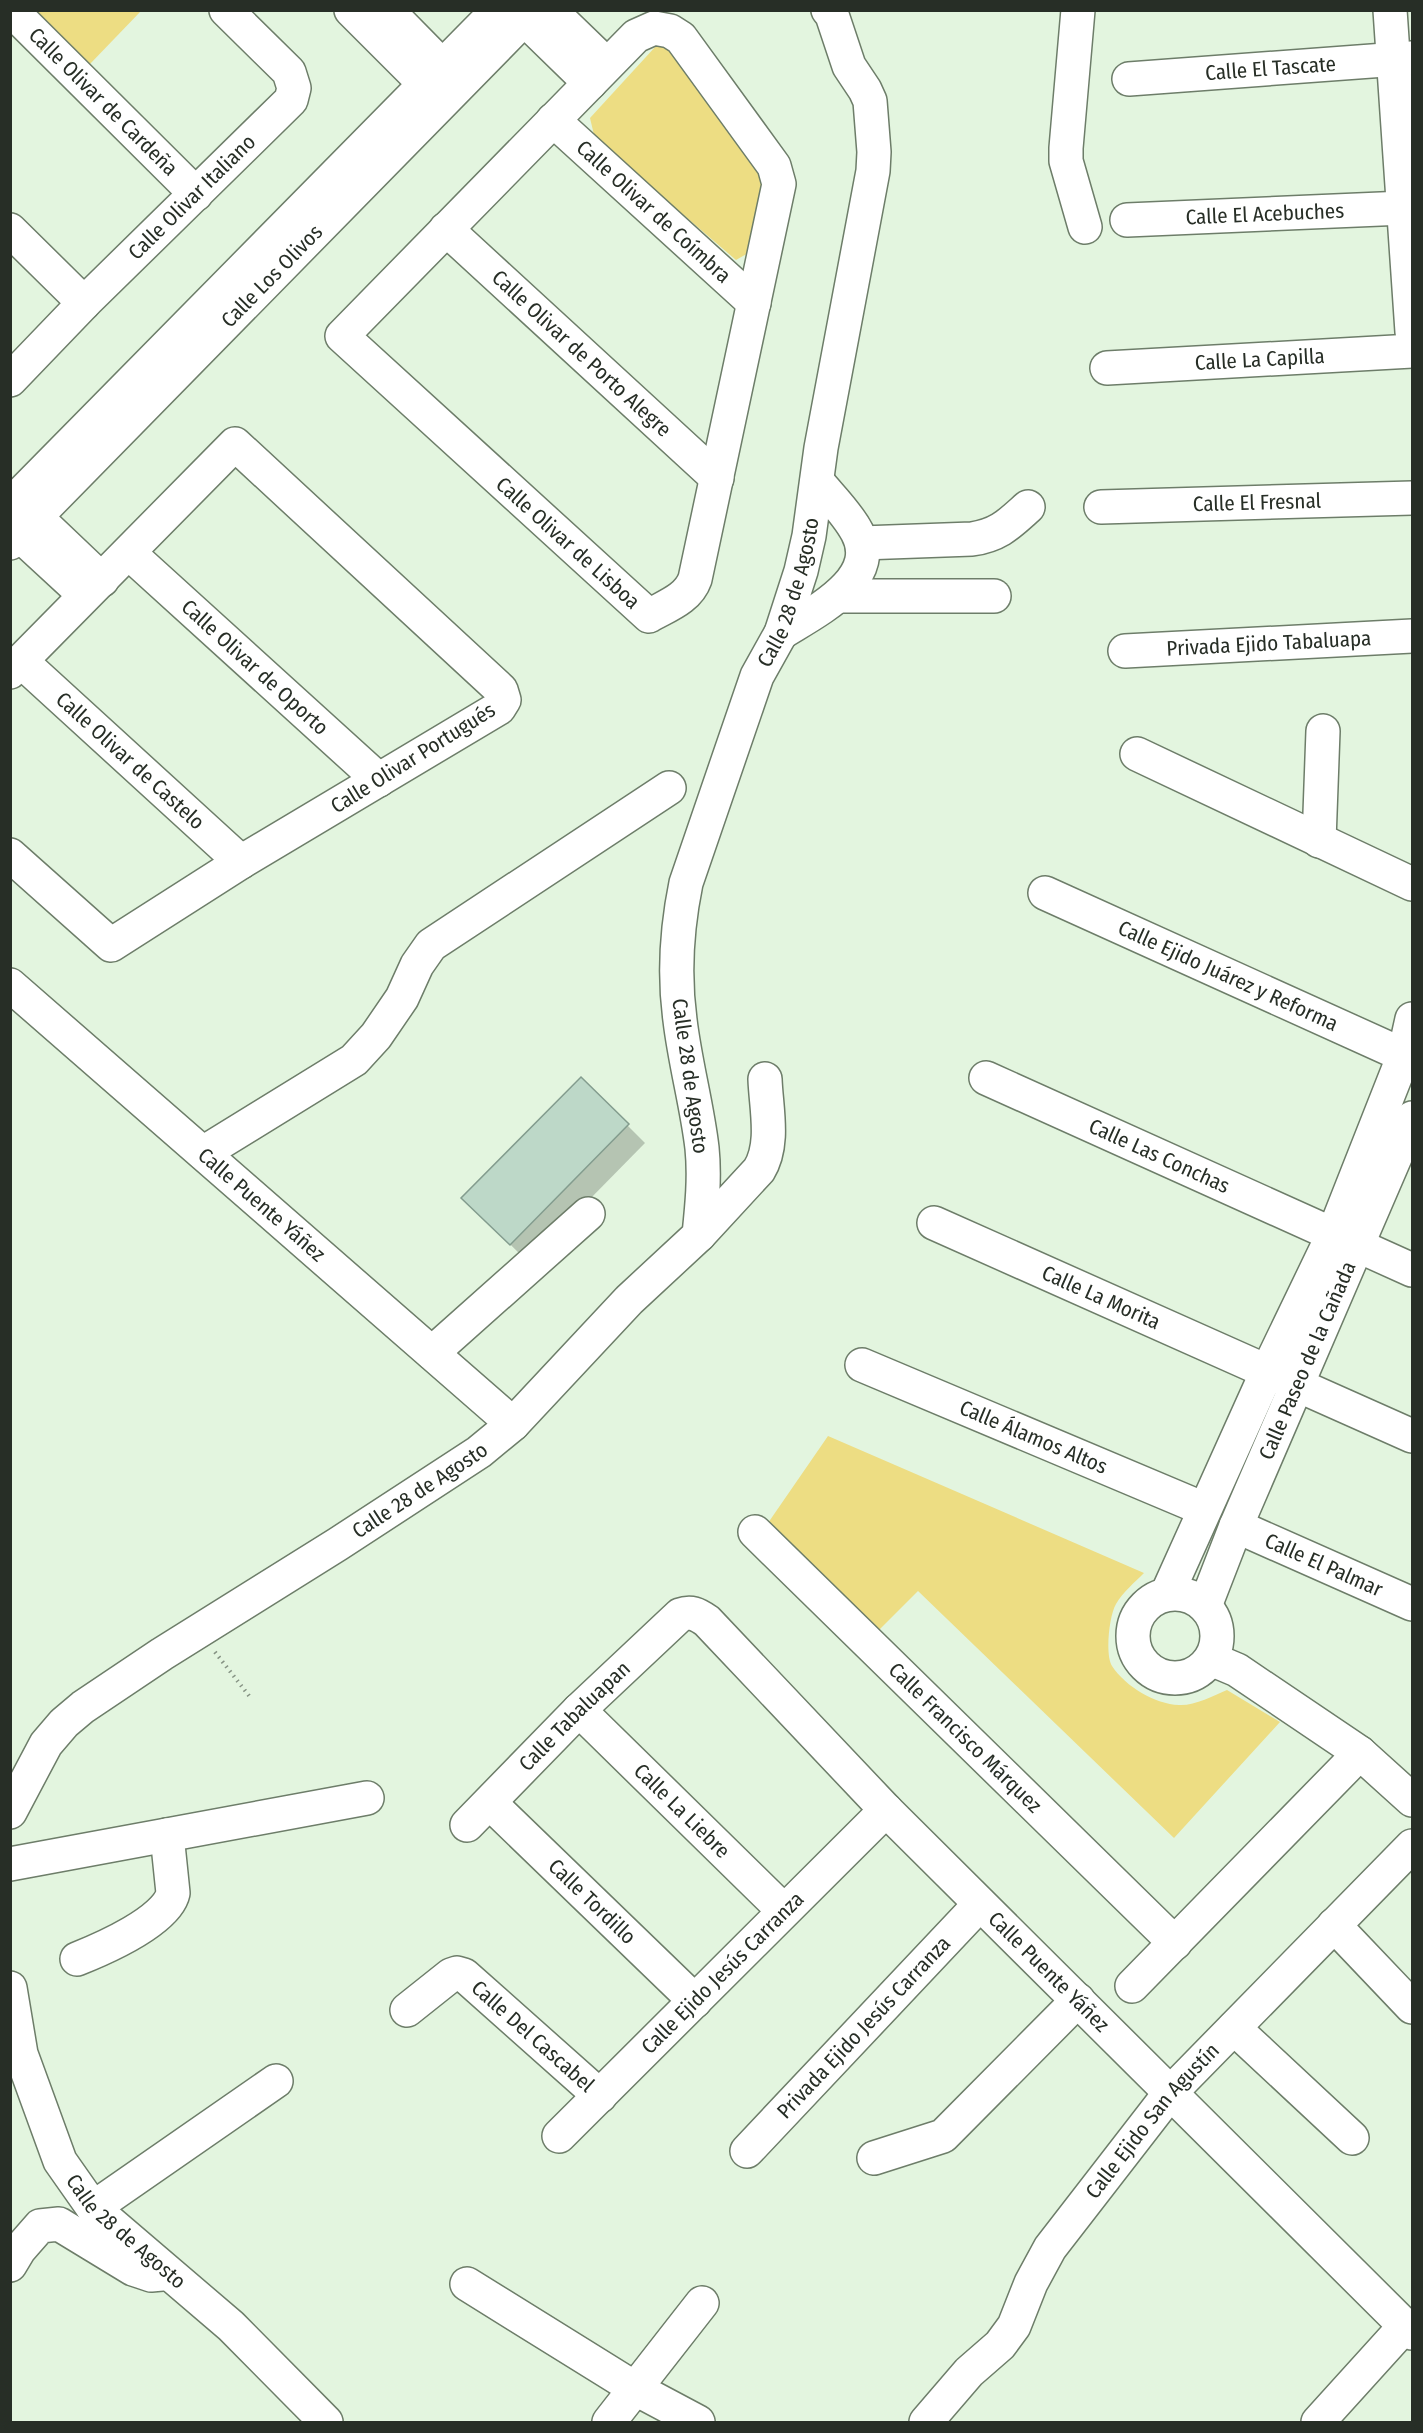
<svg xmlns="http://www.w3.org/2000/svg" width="1423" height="2433" font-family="'Fira Sans Condensed',sans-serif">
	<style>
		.green { fill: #eddd83 }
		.shadow { fill: #0003 }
		.building { fill: #bdd8c8; stroke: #839c8e; stroke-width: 1.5 }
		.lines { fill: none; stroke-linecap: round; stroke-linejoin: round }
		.minor-casing { stroke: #6d7d69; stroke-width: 36 }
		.path { stroke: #859283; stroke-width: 4; stroke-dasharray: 1.5 4.5; stroke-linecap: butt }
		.minor { stroke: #fff; stroke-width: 33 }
		.labels { text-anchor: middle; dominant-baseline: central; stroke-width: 6; stroke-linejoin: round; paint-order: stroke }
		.street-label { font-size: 21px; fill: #272e26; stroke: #fff }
	</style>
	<rect width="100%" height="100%" fill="#e3f5df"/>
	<g class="green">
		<path d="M35,11H141L89,65Z"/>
		<path d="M656,46L676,48L767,173L750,252L736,260L595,139L590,118Z"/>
		<path d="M828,1436L1144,1573C1135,1582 1123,1592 1116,1604C1109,1616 1105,1655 1112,1666C1126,1687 1155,1704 1179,1705C1194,1706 1213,1696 1227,1690L1280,1722L1174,1838L918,1591L877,1632L768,1523Z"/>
	</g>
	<path class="shadow" d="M581,1079L645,1143L528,1262L463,1198Z"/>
	<path class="building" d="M581,1077L629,1124L510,1245L461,1198Z"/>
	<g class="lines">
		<g class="minor-casing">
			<g id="minor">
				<path id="s1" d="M11,10L196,194"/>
				<path d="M351,10L441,100"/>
				<path d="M387,10L457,81"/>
				<path d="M515,10L590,83"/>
				<path d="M550,10L607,65"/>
				<path d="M1078,10L1066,148V161L1085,227"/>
				<path d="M1390,10L1412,332"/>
				<path d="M654,28L670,31L681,38L774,166L779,184L695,579C688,599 666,606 649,616L342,336L636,36Z"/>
				<path id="s2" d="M1129,79L1412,58"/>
				<path id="s3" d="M553,120L754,303"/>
				<path id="s4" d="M1127,220L1404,208"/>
				<path id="s5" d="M446,229L717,478"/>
				<path d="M10,230L84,303"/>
				<path id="s6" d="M1107,368L1412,351"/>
				<path id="s7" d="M10,380L84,303L291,100L294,88L289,72L226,10"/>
				<path d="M20,502L102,580"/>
				<path d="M10,505L498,10"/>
				<path id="s8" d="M1101,507L1412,498"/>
				<path d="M10,526L75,586"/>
				<path id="s9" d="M10,543L533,10"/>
				<path d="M862,543L972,539C999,535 1009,524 1028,507"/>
				<path id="s10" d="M129,553L379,780"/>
				<path d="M838,596H994"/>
				<path d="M781,633C812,613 883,580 857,532C847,513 831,498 817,481"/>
				<path id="s11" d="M1125,651L1412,636"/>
				<path id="s12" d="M21,661L241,862"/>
				<path d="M10,672L235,444L501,690L504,700L499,708L241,862L111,945L10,855"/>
				<path d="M1137,754L1412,884"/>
				<path d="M1319,841L1323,731"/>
				<path id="s13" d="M1045,893L1412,1059"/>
				<path id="s14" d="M10,985L513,1424"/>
				<path id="s15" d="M986,1078L1412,1270"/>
				<path d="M203,1153L354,1060L376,1036L402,998L417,965L431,945L669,788"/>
				<path id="s16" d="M934,1223L1412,1436"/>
				<path d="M699,1235L759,1170C775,1144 766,1108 765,1079"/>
				<path d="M432,1353L588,1214"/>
				<path id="s17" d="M862,1365L1204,1509"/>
				<path id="s18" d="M1236,1526L1412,1604"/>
				<path id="s19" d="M755,1532L1175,1943"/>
				<path d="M1167,1594L1267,1372L1333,1235L1404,1055L1412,1019"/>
				<circle cx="1175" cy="1636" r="42"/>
				<path id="s20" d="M1205,1606L1236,1526L1412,1118"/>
				<path d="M1211,1659L1237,1670L1360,1753L1412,1800"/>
				<path id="s21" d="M579,1710L784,1911"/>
				<path id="s22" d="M490,1803L695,2001"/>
				<path id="s23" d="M10,1812L46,1744L64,1723L83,1707L162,1654L338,1544L479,1452L513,1424L629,1300L699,1235C702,1206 705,1177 702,1148C697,1105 685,1063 680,1020C674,976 677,927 686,883L757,676L781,633L801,571L809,536L821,448L873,171L874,152L870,101L865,90L849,66L832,15L828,10"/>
				<path id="s24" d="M467,1825L579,1710L680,1615C691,1611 697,1614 707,1621L886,1810L1412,2333"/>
				<path d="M10,1864L367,1798"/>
				<path d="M1334,1925L1412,2007"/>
				<path d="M77,1959C102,1949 167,1921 173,1893L167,1835"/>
				<path d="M1132,1986L1360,1753"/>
				<path id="s25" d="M10,1988L21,2054L60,2161L93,2208L231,2326L326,2422"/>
				<path id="s26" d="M407,2010L451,1975L457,1973L464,1975L600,2096"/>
				<path d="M1234,2028L1352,2138"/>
				<path id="s27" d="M559,2136L886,1810"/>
				<path id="s28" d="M747,2151L980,1904"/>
				<path d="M874,2158L943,2136L1078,2000"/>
				<path d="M93,2208L276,2081"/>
				<path d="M10,2265L19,2250L40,2226L59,2224L133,2269L151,2275L162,2274"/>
				<path d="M467,2284L636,2389L698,2422"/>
				<path d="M609,2422L702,2303"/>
				<path id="s29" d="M926,2422L969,2372L1000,2345L1014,2326L1031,2283L1050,2248L1170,2093L1412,1846"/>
				<path d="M1318,2422L1405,2326"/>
			</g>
		</g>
		<path class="path" d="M215,1652L250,1697"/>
		<use href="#minor" class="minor"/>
	</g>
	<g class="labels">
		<g class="street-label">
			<text stroke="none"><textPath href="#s2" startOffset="142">Calle El Tascate</textPath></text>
			<text stroke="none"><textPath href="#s1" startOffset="130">Calle Olivar de Cardeña</textPath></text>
			<text stroke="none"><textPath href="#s7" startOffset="258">Calle Olivar Italiano</textPath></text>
			<text stroke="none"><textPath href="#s3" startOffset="136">Calle Olivar de Coímbra</textPath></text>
			<text stroke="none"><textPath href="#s4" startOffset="138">Calle El Acebuches</textPath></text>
			<text stroke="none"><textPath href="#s9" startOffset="374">Calle Los Olivos</textPath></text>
			<text stroke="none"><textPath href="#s5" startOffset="184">Calle Olivar de Porto Alegre</textPath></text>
			<text stroke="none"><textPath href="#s6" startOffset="153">Calle La Capilla</textPath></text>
			<text stroke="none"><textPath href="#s8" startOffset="156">Calle El Fresnal</textPath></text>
			<text transform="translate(568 543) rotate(42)">Calle Olivar de Lisboa</text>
			<text stroke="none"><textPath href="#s23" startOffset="1574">Calle 28 de Agosto</textPath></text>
			<text stroke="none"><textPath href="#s11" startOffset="144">Privada Ejido Tabaluapa</textPath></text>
			<text stroke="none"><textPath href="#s10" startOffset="170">Calle Olivar de Oporto</textPath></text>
			<text transform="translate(413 758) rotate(-32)">Calle Olivar Portugués</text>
			<text stroke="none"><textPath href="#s12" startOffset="148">Calle Olivar de Castelo</textPath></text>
			<text stroke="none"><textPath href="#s13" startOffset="201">Calle Ejido Juárez y Reforma</textPath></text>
			<text transform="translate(690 1076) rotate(82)">Calle 28 de Agosto</text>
			<text stroke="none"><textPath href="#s15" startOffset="190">Calle Las Conchas</textPath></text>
			<text stroke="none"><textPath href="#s14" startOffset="334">Calle Puente Yáñez</textPath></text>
			<text stroke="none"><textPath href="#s16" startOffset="183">Calle La Morita</textPath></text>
			<text stroke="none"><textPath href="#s20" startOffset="266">Calle Paseo de la Cañada</textPath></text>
			<text stroke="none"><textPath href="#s17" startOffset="186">Calle Álamos Altos</textPath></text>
			<text stroke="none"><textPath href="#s23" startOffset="530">Calle 28 de Agosto</textPath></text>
			<text stroke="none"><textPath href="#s18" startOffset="96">Calle El Palmar</textPath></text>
			<text stroke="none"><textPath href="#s24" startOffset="153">Calle Tabaluapan</textPath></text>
			<text stroke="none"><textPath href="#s19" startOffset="294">Calle Francisco Márquez</textPath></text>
			<text stroke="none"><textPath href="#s21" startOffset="144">Calle La Liebre</textPath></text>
			<text stroke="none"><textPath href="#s22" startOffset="142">Calle Tordillo</textPath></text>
			<text stroke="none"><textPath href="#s24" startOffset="818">Calle Puente Yáñez</textPath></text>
			<text stroke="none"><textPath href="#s27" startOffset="231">Calle Ejido Jesús Carranza</textPath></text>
			<text stroke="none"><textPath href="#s28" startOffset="170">Privada Ejido Jesús Carranza</textPath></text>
			<text stroke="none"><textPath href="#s26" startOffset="162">Calle Del Cascabel</textPath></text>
			<text stroke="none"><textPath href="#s29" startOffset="380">Calle Ejido San Agustín</textPath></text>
			<text stroke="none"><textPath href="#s25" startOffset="278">Calle 28 de Agosto</textPath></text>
		</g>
	</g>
	<rect width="1423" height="2433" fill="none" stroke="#272e26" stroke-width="24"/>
</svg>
